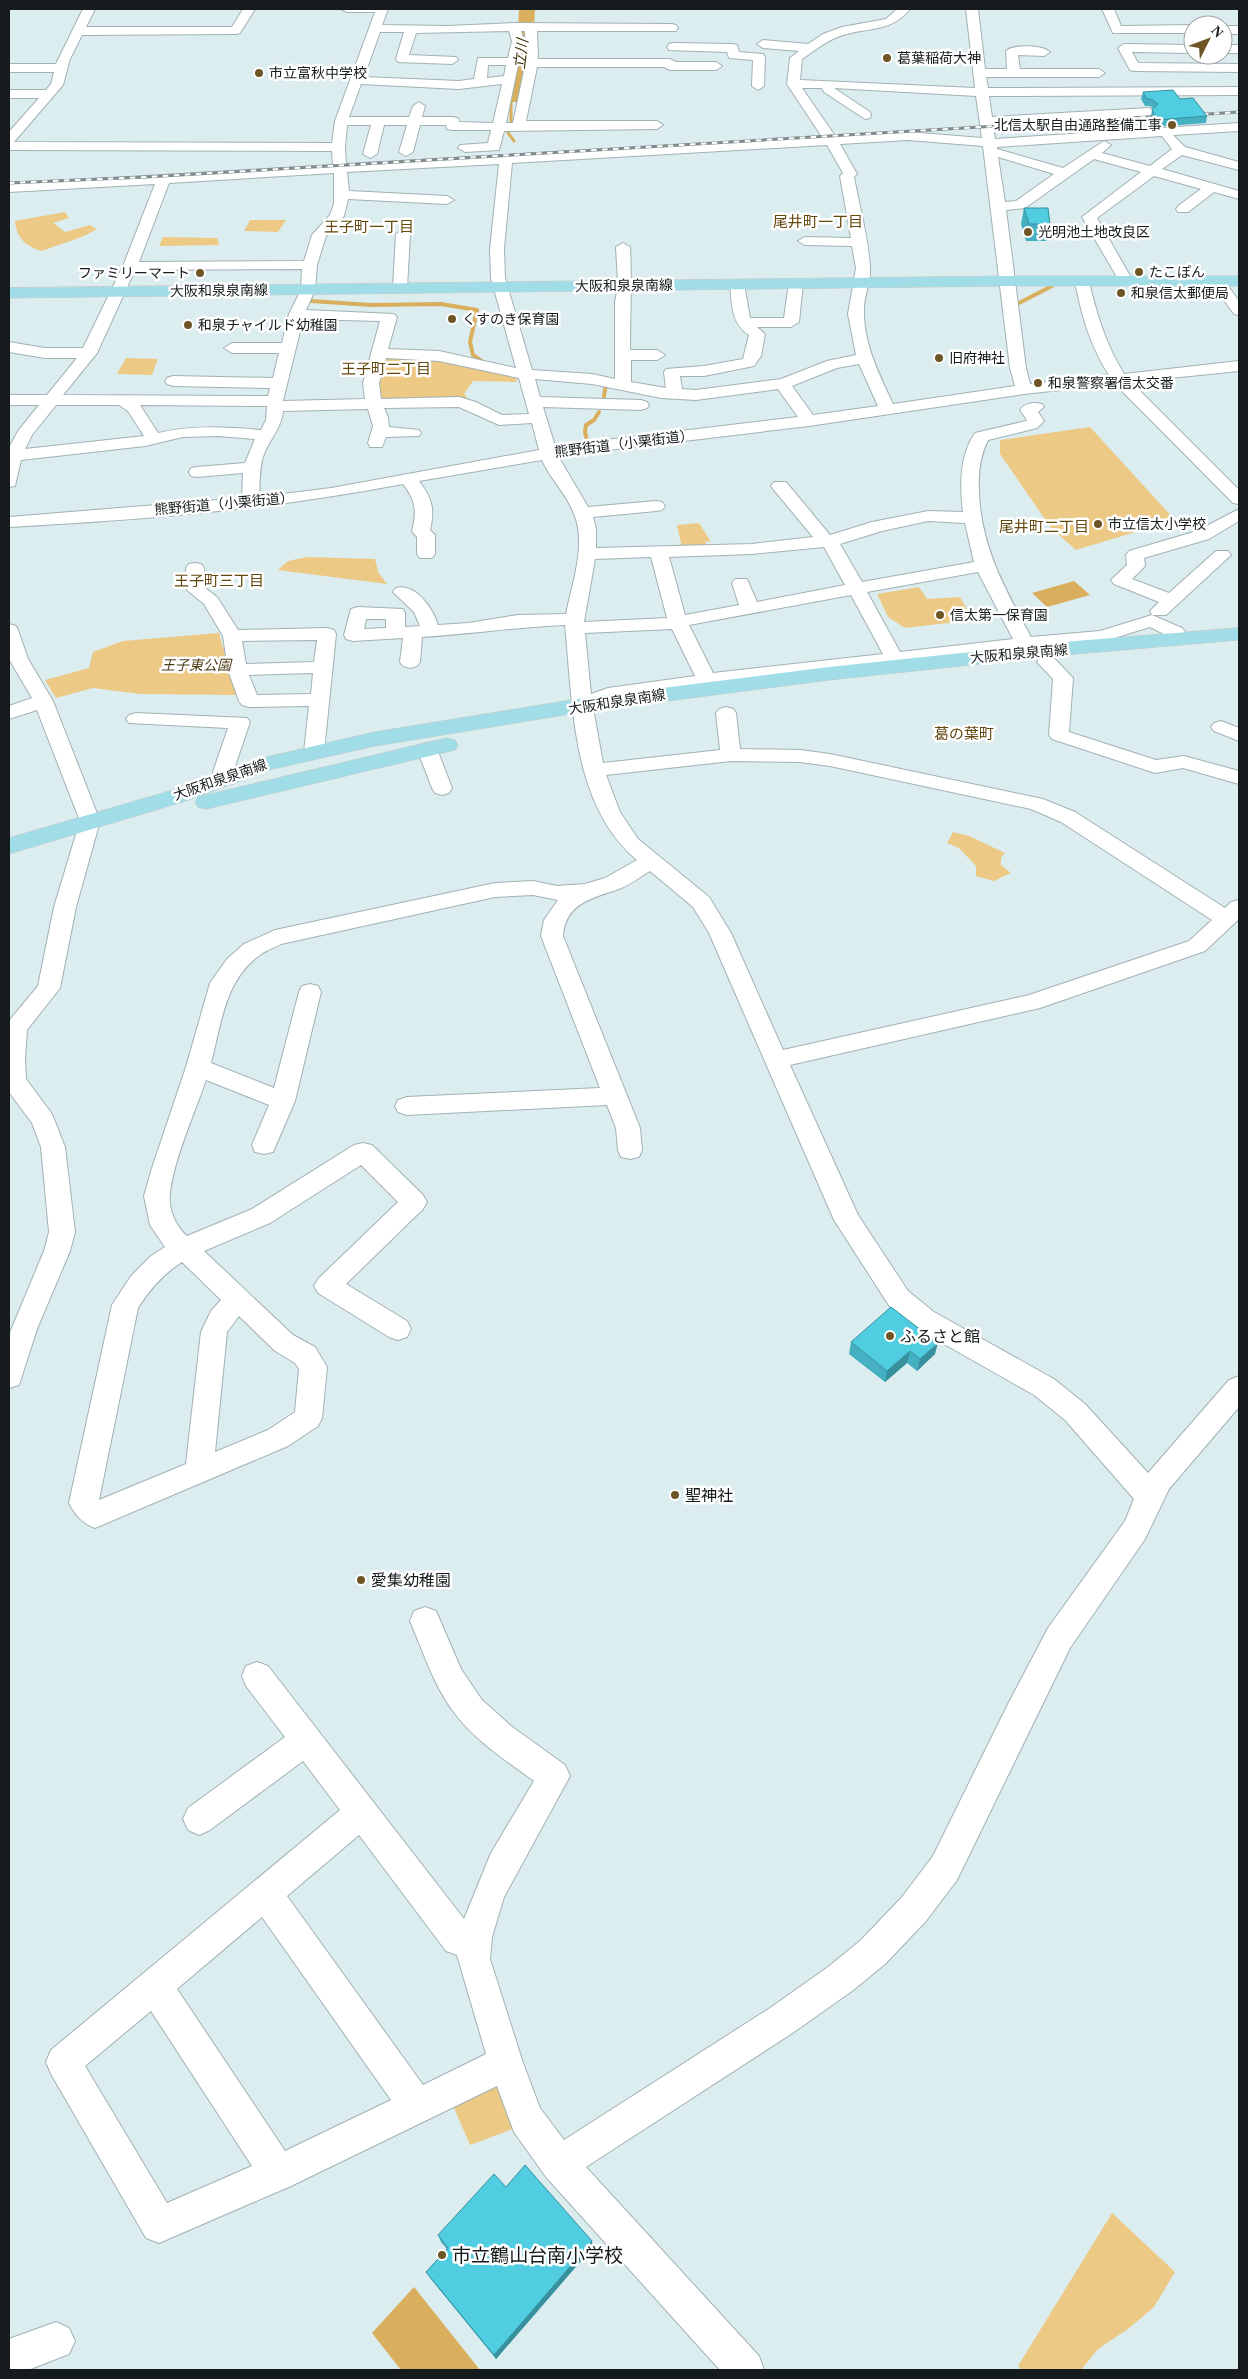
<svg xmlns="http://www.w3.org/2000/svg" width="1248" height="2379" font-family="'Times New Roman','Noto Sans JP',serif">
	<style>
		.green { fill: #edc986 }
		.water { fill: #d9af5d }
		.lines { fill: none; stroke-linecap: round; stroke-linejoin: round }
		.stream-far1 { stroke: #d9af5d; stroke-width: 3 }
		.stream { stroke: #d9af5d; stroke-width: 4 }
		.river { fill: #d9af5d; fill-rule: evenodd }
		.minor-casing { stroke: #a1b1b4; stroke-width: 2 }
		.major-casing { stroke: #c7c8c9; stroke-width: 1 }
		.minor { fill: #fff; fill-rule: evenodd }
		.major { fill: #a0dde6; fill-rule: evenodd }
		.rail-casing { stroke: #7f8b8d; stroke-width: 3 }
		.rail { stroke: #fff; stroke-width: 2; stroke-dasharray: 5.5; stroke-linecap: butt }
		.wall { fill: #45b0c1 }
		.shaded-wall { fill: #38909d }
		.building { fill: #50cde0; stroke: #38909d }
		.poi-dot { fill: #6d5525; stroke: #fff; stroke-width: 2 }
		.labels { text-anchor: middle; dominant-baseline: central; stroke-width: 5; stroke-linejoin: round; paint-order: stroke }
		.far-poi-label { font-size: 14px; fill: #151b1c; stroke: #fff; text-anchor: start }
		.far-street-label { font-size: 14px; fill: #151b1c; stroke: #fff }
		.far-park-label { font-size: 14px; font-style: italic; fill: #4e3c18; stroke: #fff }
		.far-water-label { font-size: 15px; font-style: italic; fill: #3e2c07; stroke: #fff }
		.far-neighbourhood-label { font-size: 15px; fill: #62480d; stroke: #fff }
		.poi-label { font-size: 16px; fill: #151b1c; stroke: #fff; text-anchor: start }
		.near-poi-label { font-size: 19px; fill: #151b1c; stroke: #fff; text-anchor: start }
	</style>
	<rect width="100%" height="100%" fill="#dcedf0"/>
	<g class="green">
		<path d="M65,212L69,218L53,223L65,232L90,225L97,229C79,240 61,243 42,251C27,247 16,238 15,221Z"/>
		<path d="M250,220H286L278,232L244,231Z"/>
		<path d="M163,237L217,238L219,245L159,246Z"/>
		<path d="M382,356L438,357L515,375L517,382L473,381L464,394L472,403L380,402L375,391Z"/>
		<path d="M126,358L158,359L152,375L117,374Z"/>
		<path d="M1090,427L1175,520L1076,550L1051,528L1000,454V440Z"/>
		<path d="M699,523L711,542L705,541L707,547L682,548L677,525Z"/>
		<path d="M307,557L375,559L378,572L387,584L278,570L288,561Z"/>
		<path d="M919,587L927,599L960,597L973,620L905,628L888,617L877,594Z"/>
		<path d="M219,633L236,695L140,694L93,688L56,698L45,680L89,668L93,652L123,641Z"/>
		<path d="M953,832L969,836L1005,853L1001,858V865L1011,873L994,881L976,876V866L959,848L947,843Z"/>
		<path d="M494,2081L515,2128L470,2145L452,2103Z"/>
		<path d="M1112,2213L1175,2272L1154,2307L1128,2329L1098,2349L1081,2370H1022L1018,2366Z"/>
	</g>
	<g class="water">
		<path d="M1074,581L1090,595L1047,607L1032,593Z"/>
		<path d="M414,2287L480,2370H401L372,2333Z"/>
	</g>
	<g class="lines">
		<path class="stream-far1" d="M511,98V126L508,133L514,141"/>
		<g class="stream">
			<path d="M311,301L371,305L441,304L477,310L470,342L473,355L483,362"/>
			<path d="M1017,304L1052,286"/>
			<path d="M603,402L606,384"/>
			<path d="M588,445L585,432L586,425L594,420L599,412"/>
		</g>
		<path class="river" d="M519,9H535L533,51L520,98L517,102H505L502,98L517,51Z"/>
		<g class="minor-casing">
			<g id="minor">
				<path d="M83,9H95L86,27H232L243,9H255L240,33L236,34L82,35L70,59L63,85L14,142L332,143L335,121L375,12H347L341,9H388L382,25L448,26L514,23L672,24L676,25L678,28L676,31H537L538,59H670L676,62H716L722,66L716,70H670L664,67H537L526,121H657L663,125L657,129L504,131L499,150L465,152L458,148L460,145L488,143L491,130H452L447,129L446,125H420L413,152L406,156L399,152L407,125H384L377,154L370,158L363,154L371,125H347L345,147L346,164L822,137L787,84L790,58L799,51L763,48L757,44L763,40L808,44L823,34L842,27L886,19L897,9H910C889,36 859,25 831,40C821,45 811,53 802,59L800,80L975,88L966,9H978L985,69H1007L1006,51C1013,44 1043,45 1050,52L1044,56L1018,55L1020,69H1099L1105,73L1099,77H986L988,88L1239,87V95L989,96L992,117L1149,108L1155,112L1149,116L993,124L995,139L1239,123V131L1173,135L1185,147L1239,162V170L1182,155L1162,169L1239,191V199L1214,192L1188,212H1178L1176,209L1178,206L1201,189L1154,176L1097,218L1133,281L1131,284H1121L1082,217L1141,172L1094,159L1025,208L1006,210L1026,368L1030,384L1109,375C1090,345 1082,317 1075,282L1082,278L1089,282C1097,315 1106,345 1124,374L1239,361V371L1131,382L1239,490V504L1233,503L1115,384L1024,394L809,426L558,456L588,507L656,501L662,502L665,506L662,510L656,511L593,517L596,529V548L752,544L813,537L774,490L771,486L774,482H786L830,535L872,522L928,511L963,512C960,486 959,456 975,433L1026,421L1027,420L1020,410C1025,403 1034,402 1042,404L1044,407L1038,412L1044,421L1037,428L988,440C980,456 978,473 979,492C981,547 1005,589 1031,637L1100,631L1152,615L1182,628L1190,638L1188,642H1174L1168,636L1150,627L1101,642L1040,647L1043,652L1041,656C1032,658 1026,656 1019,649L707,686L612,699L593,708L603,763L720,750L716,713L719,709L726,707L733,709L736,713L740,749L800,750L830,754L1043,799L1075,812L1225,908L1231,902L1239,900V919L1205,951L1040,1008L790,1065L858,1215L908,1291L934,1312L1054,1379L1085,1404L1148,1473L1229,1380L1239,1376V1407L1169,1489L1145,1539L1070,1648L957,1880L926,1921L885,1964L852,1991L794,2032L586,2167L759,2356L764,2370H720L546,2177L514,2132L497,2086L291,2186L159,2243L146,2238L51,2074L46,2062L51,2050L340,1810L303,1761L210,1830L199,1835L188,1830L183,1819L188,1808L285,1737L246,1686L242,1676L246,1666L257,1662L268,1666L464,1919L491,1853L534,1781C505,1760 474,1740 453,1711C433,1684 423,1651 410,1621L414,1611L425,1607L436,1611L461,1669L482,1700L511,1726L565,1765L570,1776L504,1897L492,1937L490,1959L523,2063L540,2108L564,2140L770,2008L828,1967L861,1940L902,1897L933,1856L1006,1708L1048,1628L1125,1521L1134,1499L1065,1420L1034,1395L916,1328L890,1307L834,1220L709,933L693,907L650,871C640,877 630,885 619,889C593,898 565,903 563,936L640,1128L642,1150L639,1157L630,1159L621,1157L618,1150L616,1128L607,1105L407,1115L398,1112L395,1106L398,1100L407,1097L600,1088L541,936L544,920L558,900L533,895L495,897L281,944C274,948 266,950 260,955C225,979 221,1025 211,1063L274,1088L299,992L302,986L310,984L318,986L321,992L295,1101L273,1152L264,1154L255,1152L252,1145L269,1105L206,1080C195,1112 173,1161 170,1194C168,1209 176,1227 187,1236L252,1209L354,1145L363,1143L372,1145L423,1195L427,1202L423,1209L346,1284L407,1321L411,1329L407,1337L398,1340L389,1337L318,1293L314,1286L318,1279L398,1202L361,1165L270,1223L204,1251L293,1335L315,1347L327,1367L322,1418L318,1426L288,1446L95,1528C82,1523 75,1515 69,1503L112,1305L131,1276L151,1256L165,1247L150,1225L144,1196L152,1168L186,1067L210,983L227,959L244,944L275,930L495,883L533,881L557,886L585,884L605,878L637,860C571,805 573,703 565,625C517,627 470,634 422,637L420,662L417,666L410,668L403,666L400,662L403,638L353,641L346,639L344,635L351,609L358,607L403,609L405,613V627L420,626L414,612L393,592L396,588C415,583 433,608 438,625L468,623L518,615L566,614C572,583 587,544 574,514C567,494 550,479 542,460L419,481C432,498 435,509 430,530L435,535V554L432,558H420L417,554V537L412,531C417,511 416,501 403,484C273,509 141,520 9,527V517L242,498L243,473L197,477L191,476L189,472L191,468L197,467L245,463L255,439L218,436L183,437L145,446L21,460L15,486L9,487V448L18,431L39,405H9V395H47L77,358H45L9,352V342L45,348H83L123,266L155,184L9,192V184L333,165L332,151L9,150V132L39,98H9V90H46L51,84L54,72H9V64H56ZM509,31L512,41L508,58H478L474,79L459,81L364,77L380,32H404L396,59L398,62L452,64L458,60L456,57L409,55L416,33ZM521,31H525L526,58H520L524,41ZM488,65H506L504,76L487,78ZM518,65L525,66L513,123H506ZM361,84L459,89L502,84L493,123L459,122L458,118L453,117H422L425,106L419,102L413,106L409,117H349ZM802,88H822L824,92L865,119L870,118L871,115L870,112L834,88L976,96L982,138L908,132L835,136ZM1162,136L1172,149L1150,166L1102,153L1111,145L1104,141L1063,168L997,149V147ZM908,140L983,146L1010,368L1015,386L893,404C879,374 863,343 864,309C864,295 871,282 870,268C869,241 859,204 854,177L857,174L840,144ZM827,145L843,173L840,176L851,238L805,237L798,241L805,245L852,246L856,268L848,314L856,355L827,361L781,379L696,390L682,389L680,376H704L754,366L761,356L765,334L757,327H791L799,322L803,283L801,280L796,279L789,283L784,318H750L744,284L737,280L730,284C732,305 731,323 749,335L743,359L704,366L666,369L664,372L666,388L631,382V360H657L665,355L657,350H630C630,316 632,282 630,247L623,243L616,247L618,283L615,303V379L592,374L532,370L505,278L504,249L512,163ZM998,157L1054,174L1016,201L1005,202ZM499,164L490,249L491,278L516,368L439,351L388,349L397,317L394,314L306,310L315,290L317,265L326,236L344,216L348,199L447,204L454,200L447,196L349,191L347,172ZM334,173V204L330,215L312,235L304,261L139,262L169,183ZM302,269L301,290L289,314L282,343H232L224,348L232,353H279L273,378L173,376L167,378L165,381L167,384L173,386L270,388L268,396L63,395L97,353L135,270ZM303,319L380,321L363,383L365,399L283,401ZM386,358L439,361L519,378L529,414L502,415L476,402L459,397L381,399L379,383ZM859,364L878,406L813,415L792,386L837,368ZM535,379L592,384L661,398L696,400L778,389L798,417L555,446L543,407L641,410L647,408L649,405L647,402L641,400L540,397ZM56,405H119L128,411L144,436L25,449L32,435ZM140,405L267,406L266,420L261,430C225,427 193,425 158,433ZM459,407L499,425L532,423L539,450L331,488L259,497C260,482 259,467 264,454C270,439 282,427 283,411L368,409L373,426L368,443L370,447H382L386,437L419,436L421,433L419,430L389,427L388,417L384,408ZM928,521L965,523L974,562L862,582L840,544L882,531ZM824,547L845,585L757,602L747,579H735L732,583L739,605L685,615L669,557L752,554ZM651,557L667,618L584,622L595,559ZM978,572L1013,639L900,652L867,592ZM851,595L883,654L713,673L689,625ZM366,619H386V628L364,629ZM672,629L695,676L608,688L591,694L585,633ZM731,761L800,762L830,766L1031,809L1061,822L1212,920L1189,941L1029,995L783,1050L731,933L709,897L638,839L620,812L606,775ZM182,1262L221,1300L211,1311L201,1332L186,1464L99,1500L138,1308C150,1289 163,1274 182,1262ZM239,1316L275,1351L295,1363L299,1369L295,1412L268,1430L215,1452L227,1332ZM359,1835L446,1951L457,1955L486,2054L423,2085L287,1896ZM262,1917L391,2100L285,2151L177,1989ZM151,2011L252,2166L167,2203L85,2066Z"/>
				<path d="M1102,9H1114L1121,26L1193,25V33H1113Z"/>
				<rect x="1223" y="26" width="16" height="8"/>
				<path d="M673,43L733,44L737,45L739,52L763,54L765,57L764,86L758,90L752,86L753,60L729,58L727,52L669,50L667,47L669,44Z"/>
				<path d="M1124,44L1193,45V53L1132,52L1138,63L1239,64V72L1134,71L1130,70L1118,48Z"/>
				<rect x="1223" y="45" width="16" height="8"/>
				<path d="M403,230L410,234L407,288L400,292L393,288L396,234Z"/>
				<path d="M1217,277L1222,278L1239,301V315L1234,314L1210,281Z"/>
				<path d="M1239,509V521L1209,539L1144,558L1145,566L1132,579L1169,593L1216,551H1228L1231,555L1166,615H1152L1150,611L1159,602L1114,584L1111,580L1127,565L1126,555L1129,551L1197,531Z"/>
				<path d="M195,563L201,564L204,568L205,588L217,597L238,630L327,628L334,630L336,634L324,752L321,756L314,758L307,756L304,752L309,706L249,707L242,705L239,701L228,670L223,636L204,604L187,590L186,568L189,564ZM317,640L314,662L246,664L242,641ZM313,673L311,694L257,695L249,675Z"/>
				<path d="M9,624L16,626L18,630L28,659L53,701L100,821L76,907L60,988L27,1030L25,1059L26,1079L52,1114L65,1147L75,1232L70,1251L37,1329L19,1385L9,1388V1335L44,1251L49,1232L41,1147L32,1123L9,1092V1021L38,986L54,907L80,821L37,710L9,719V706L32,698L9,659Z"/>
				<path d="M1047,656L1054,658L1073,678L1069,732L1156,760L1184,756L1239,771V784L1183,768L1155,773L1052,739L1049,735L1053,679L1037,662L1040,658Z"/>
				<path d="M136,713L247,718L250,722L233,772L235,779L232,784L225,785L218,784L213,772L228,728L129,723L126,719L129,715Z"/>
				<path d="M1221,721L1239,728V741L1214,731L1211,727L1214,723Z"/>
				<path d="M427,743L434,745L437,749L452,788L449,793L442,795L435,793L432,788L417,749L420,745Z"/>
				<path d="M56,2322L69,2328L75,2341L69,2354L28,2370H9V2339Z"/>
			</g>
		</g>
		<g class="major-casing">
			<g id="major">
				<path d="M1007,276H1239V286H1007L9,298V288Z"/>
				<path d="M1239,628V640L1075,654L829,680L583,712L375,746L273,769L189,800L9,854V838L173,790L258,759L375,732L583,698L829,667L1075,641Z"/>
				<path d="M447,738L455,740L458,745L455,750L206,809L198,807L195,802L198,797L206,795Z"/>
			</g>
		</g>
		<use href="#minor" class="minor"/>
		<use href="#major" class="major"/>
		<g class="rail-casing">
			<g id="rail">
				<path d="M1192,115L1239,112"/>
				<path d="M9,183L146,177L1164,116"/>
			</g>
		</g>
		<use href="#rail" class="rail"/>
	</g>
	<g class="wall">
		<path d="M1143,92L1180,99L1207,116L1206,123L1156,127L1151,117L1152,110L1153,109L1150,106H1145L1141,99Z"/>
		<path d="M1024,208L1050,224L1047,241H1026L1021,224Z"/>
		<path d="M851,1342L935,1354L917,1371L907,1363L885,1382L849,1354Z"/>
		<path d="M506,2187L593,2247L496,2359L430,2278L426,2272L447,2249L441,2242L438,2235Z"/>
	</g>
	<g class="shaded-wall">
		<path d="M938,1343L935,1354L917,1371L920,1359Z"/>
		<path d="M910,1351L907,1363L885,1382L887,1371Z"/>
		<path d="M592,2241L593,2247L496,2359L494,2355Z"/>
	</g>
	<g class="building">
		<path d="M1173,90L1180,99L1193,98L1207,116L1157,120L1152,110L1158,104L1151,99H1147L1143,92Z"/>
		<path d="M1024,208H1048L1050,224H1029Z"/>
		<path d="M891,1307L938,1343L920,1359L910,1351L887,1371L851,1342Z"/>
		<path d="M525,2165L592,2241L494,2355L426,2272L448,2248L438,2235L494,2174L506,2187Z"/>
	</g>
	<g class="poi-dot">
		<circle cx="887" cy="58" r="5"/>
		<circle cx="259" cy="73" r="5"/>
		<circle cx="1172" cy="125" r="5"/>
		<circle cx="1028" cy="232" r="5"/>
		<circle cx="1139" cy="272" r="5"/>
		<circle cx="200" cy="273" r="5"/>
		<circle cx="1121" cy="293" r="5"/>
		<circle cx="452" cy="319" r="5"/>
		<circle cx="188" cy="325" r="5"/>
		<circle cx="939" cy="358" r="5"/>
		<circle cx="1038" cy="383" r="5"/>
		<circle cx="1098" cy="524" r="5"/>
		<circle cx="940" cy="615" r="5"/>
		<circle cx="890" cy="1336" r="5"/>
		<circle cx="675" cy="1495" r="5"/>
		<circle cx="361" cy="1580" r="5"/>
		<circle cx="442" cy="2255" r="5"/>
	</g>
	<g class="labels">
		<g class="far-poi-label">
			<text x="897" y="58">葛葉稲荷大神</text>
			<text x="269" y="73">市立富秋中学校</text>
			<text x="1162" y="125" text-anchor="end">北信太駅自由通路整備工事</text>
			<text x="1038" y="232">光明池土地改良区</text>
			<text x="1149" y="272">たこぽん</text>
			<text x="190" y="273" text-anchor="end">ファミリーマート</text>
			<text x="1131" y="293">和泉信太郵便局</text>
			<text x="462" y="319">くすのき保育園</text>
			<text x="198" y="325">和泉チャイルド幼稚園</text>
			<text x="949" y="358">旧府神社</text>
			<text x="1048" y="383">和泉警察署信太交番</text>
			<text x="1108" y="524">市立信太小学校</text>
			<text x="950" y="615">信太第一保育園</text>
		</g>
		<g class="far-street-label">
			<text transform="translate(624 286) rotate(-1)">大阪和泉泉南線</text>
			<text transform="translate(219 291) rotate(-1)">大阪和泉泉南線</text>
			<text transform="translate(624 444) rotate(-7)">熊野街道（小栗街道）</text>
			<text transform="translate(224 504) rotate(-5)">熊野街道（小栗街道）</text>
			<text transform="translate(1019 654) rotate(-5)">大阪和泉泉南線</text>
			<text transform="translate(617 702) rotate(-9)">大阪和泉泉南線</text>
			<text transform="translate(220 780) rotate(-19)">大阪和泉泉南線</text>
		</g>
		<g class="far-park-label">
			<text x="196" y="665">王子東公園</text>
		</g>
		<g class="far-water-label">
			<text transform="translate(521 54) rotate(-83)">立川</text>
		</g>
		<g class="far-neighbourhood-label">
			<text x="818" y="222">尾井町一丁目</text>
			<text x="369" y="227">王子町一丁目</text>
			<text x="386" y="369">王子町二丁目</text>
			<text x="1044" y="527">尾井町二丁目</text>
			<text x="219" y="581">王子町三丁目</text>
			<text x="964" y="734">葛の葉町</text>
		</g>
		<g class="poi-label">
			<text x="900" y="1336">ふるさと館</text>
			<text x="685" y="1495">聖神社</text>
			<text x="371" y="1580">愛集幼稚園</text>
		</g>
		<g class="near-poi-label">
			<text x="452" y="2255">市立鶴山台南小学校</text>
		</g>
	</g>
	<rect width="1248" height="2379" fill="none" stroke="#151b1c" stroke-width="20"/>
	<g transform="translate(1208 40) rotate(48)"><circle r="24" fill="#ffffff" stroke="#a1a4a4"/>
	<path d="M0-4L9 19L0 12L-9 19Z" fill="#6d5525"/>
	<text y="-8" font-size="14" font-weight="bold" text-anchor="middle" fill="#151b1c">N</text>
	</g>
</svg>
